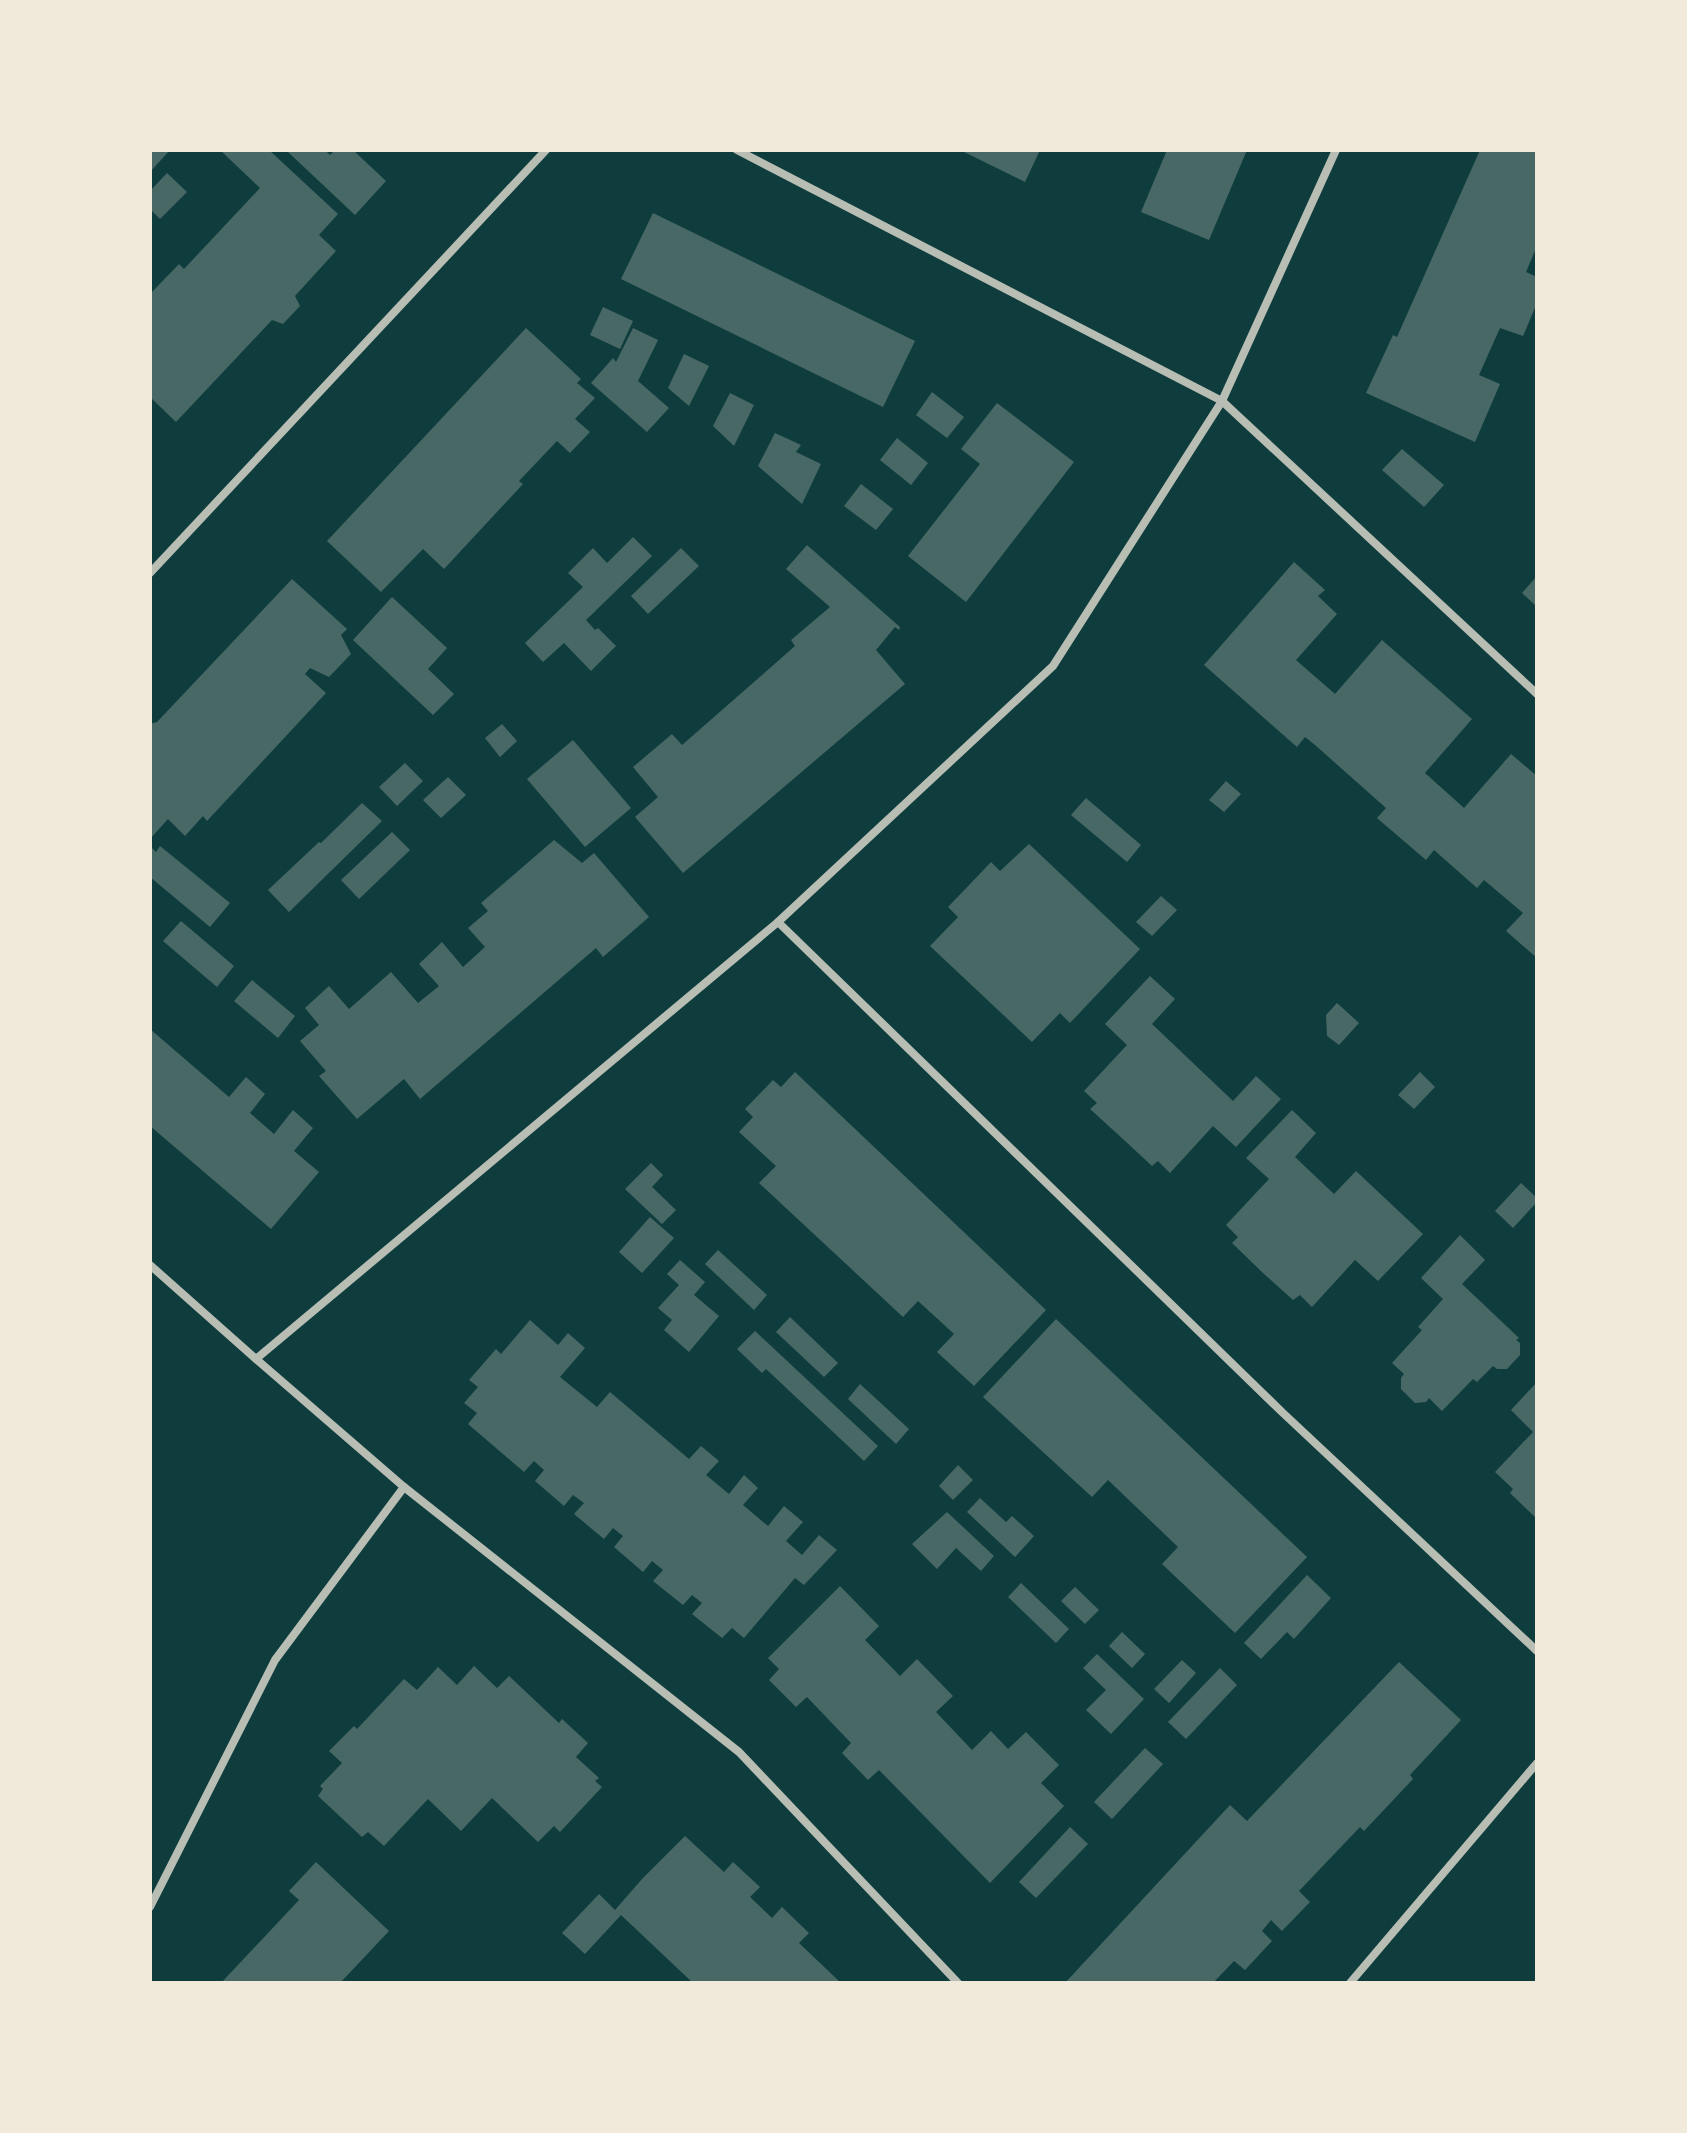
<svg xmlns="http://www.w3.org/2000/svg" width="1687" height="2133" font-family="'PT Sans',sans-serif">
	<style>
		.building { fill: #486865 }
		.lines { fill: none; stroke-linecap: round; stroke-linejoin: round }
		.minor { stroke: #b8beb3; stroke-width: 8 }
	</style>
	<rect width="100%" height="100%" fill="#0f3d3e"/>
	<g class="building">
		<path d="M150,150H170L150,172Z"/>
		<path d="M220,150H269L338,214L319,235L336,251L295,296L300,306L283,324L272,320L176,422L150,397V294L179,264L184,269L260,188Z"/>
		<path d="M290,150H325L330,155L335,150H353L386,181L355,215L288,152Z"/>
		<path d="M960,150H1040L1025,182Z"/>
		<path d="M1167,150H1247L1209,240L1141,212Z"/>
		<path d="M1480,150H1537V246L1526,272L1537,277V303L1523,336L1500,328L1479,375L1500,384L1475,442L1366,393L1393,335L1397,337Z"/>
		<path d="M167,173L187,192L160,219L150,209V191Z"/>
		<path d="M653,213L915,341L883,407L621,279Z"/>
		<path d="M603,307L633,321L620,349L590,335Z"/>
		<path d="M526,328L581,379L577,383L595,398L575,419L590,432L570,453L557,441L519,481L523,484L444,569L423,549L381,592L327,541Z"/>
		<path d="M633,328L658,340L638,381L669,408L647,432L591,383L613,358L616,362Z"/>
		<path d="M684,354L709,366L689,406L668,388Z"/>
		<path d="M932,392L964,417L947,438L916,415Z"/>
		<path d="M730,393L754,405L734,446L713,426Z"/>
		<path d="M997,403L1074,462L966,602L908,556L980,464L961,449Z"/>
		<path d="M775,433L801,445L796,452L821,464L802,504L758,466Z"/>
		<path d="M897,438L928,463L911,485L880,460Z"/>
		<path d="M1402,449L1444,485L1424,507L1382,470Z"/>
		<path d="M861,484L893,509L876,530L844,506Z"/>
		<path d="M633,537L652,556L586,620L595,630L598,628L616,646L591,671L564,643L543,662L525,643L583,587L568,573L593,548L607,563Z"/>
		<path d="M807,545L900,627L899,630L895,627L876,650L905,684L683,873L635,817L658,797L633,767L672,734L682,745L795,646L791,640L830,607L786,569Z"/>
		<path d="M681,548L699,566L648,614L631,596Z"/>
		<path d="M1294,562L1325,590L1318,596L1337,614L1296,660L1335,694L1382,640L1472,719L1425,773L1464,808L1511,754L1537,776V958L1506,931L1523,913L1484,880L1477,888L1434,850L1426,860L1377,818L1386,808L1315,745L1305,737L1297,747L1204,665Z"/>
		<path d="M1537,576V607L1522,593Z"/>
		<path d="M292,579L347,629L341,635L351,654L329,677L310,668L305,674L326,693L207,821L203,816L185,836L168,819L150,839V724L157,722Z"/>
		<path d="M392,597L447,648L428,669L454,694L433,715L353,640Z"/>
		<path d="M502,724L517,741L500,757L485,738Z"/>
		<path d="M573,740L631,808L585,847L527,779Z"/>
		<path d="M405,763L423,781L397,806L379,787Z"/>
		<path d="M448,777L466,795L441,818L423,800Z"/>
		<path d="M1226,781L1241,794L1224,812L1209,800Z"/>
		<path d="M1086,798L1141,845L1127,862L1071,815Z"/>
		<path d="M362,803L382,821L289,912L268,890L319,842L321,843Z"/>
		<path d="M392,832L410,850L359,899L341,880Z"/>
		<path d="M554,840L582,863L594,853L649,917L603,957L596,948L420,1099L404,1079L357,1119L319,1076L326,1071L300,1041L319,1025L305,1008L329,986L349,1009L391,972L418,1003L439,986L419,964L442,942L463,967L485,947L468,928L488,911L481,903Z"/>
		<path d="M1029,844L1140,949L1070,1023L1060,1013L1032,1042L930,946L958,917L948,907L972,882L991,862L1000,871Z"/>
		<path d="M150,846L156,852L160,846L230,903L210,927L150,877Z"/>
		<path d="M1161,896L1177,910L1152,936L1136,922Z"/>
		<path d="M181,921L234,966L217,987L163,941Z"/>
		<path d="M1150,976L1175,999L1152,1024L1233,1101L1256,1076L1281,1099L1236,1147L1213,1126L1170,1173L1158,1161L1152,1166L1123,1139L1090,1109L1097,1103L1084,1091L1127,1045L1105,1024Z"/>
		<path d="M252,980L295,1016L278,1038L234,1001Z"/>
		<path d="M1337,1003L1359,1023L1339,1045L1327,1036L1326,1015Z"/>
		<path d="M150,1029L229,1097L246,1077L265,1094L250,1113L274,1134L293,1110L313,1128L294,1151L319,1172L271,1229L150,1126Z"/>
		<path d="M795,1072L1046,1310L974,1386L937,1352L954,1334L953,1333L918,1301L903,1317L759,1183L776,1166L739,1132L753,1117L745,1109L773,1080L781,1087Z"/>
		<path d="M1420,1072L1435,1087L1414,1109L1398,1095Z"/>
		<path d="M1292,1110L1316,1133L1295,1157L1334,1194L1356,1171L1423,1234L1378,1281L1355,1260L1312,1307L1300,1295L1293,1300L1263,1273L1232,1243L1238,1237L1226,1225L1269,1179L1246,1158Z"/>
		<path d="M651,1163L663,1175L652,1187L676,1210L662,1224L625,1189Z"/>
		<path d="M1521,1183L1537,1198V1202L1513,1228L1495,1211Z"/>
		<path d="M650,1217L674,1238L642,1273L619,1252Z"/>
		<path d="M1460,1235L1485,1260L1462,1284L1519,1338L1516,1340L1520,1343V1355L1507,1369H1497L1493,1366L1477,1382L1473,1379L1442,1411L1429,1398L1426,1402L1415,1403L1401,1389V1378L1404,1374L1392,1363L1422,1330L1418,1327L1443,1299L1421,1278Z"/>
		<path d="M718,1250L767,1295L754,1310L705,1264Z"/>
		<path d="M680,1260L705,1282L694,1295L719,1316L689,1352L664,1330L672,1320L658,1308L679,1285L667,1274Z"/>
		<path d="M790,1317L838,1363L824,1377L776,1332Z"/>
		<path d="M1056,1319L1307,1557L1235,1633L1162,1564L1178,1547L1108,1480L1092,1497L983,1397Z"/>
		<path d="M530,1320L558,1345L568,1333L585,1348L560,1377L597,1407L610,1392L689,1459L701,1446L719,1461L706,1475L729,1494L744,1475L758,1488L743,1505L768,1526L784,1506L803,1522L786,1541L802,1555L819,1535L837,1550L804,1585L795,1578L744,1638L732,1628L722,1638L692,1614L702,1603L692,1595L683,1605L653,1581L663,1570L652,1561L643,1572L614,1547L623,1536L613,1528L604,1539L574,1514L584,1503L573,1495L564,1506L535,1481L544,1470L534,1461L524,1472L468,1424L477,1413L464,1403L478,1387L469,1380L496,1349L501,1354Z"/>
		<path d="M755,1331L878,1446L864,1461L766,1369L762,1373L737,1349Z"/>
		<path d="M1537,1382V1519L1510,1493L1513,1489L1495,1472L1533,1432L1511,1410Z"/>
		<path d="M860,1384L909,1429L896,1444L848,1399Z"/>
		<path d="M958,1465L973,1480L953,1500L939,1486Z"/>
		<path d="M980,1498L1006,1522L1012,1516L1034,1536L1015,1557L967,1512Z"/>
		<path d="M947,1512L994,1556L981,1571L956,1548L937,1569L912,1544Z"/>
		<path d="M1307,1575L1331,1598L1294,1639L1287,1632L1261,1659L1244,1643Z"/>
		<path d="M1021,1583L1069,1629L1056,1643L1008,1597Z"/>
		<path d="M840,1586L879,1626L865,1640L900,1676L917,1659L953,1696L936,1712L972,1750L991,1731L1008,1749L1026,1732L1059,1765L1041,1783L1064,1806L990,1883L879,1770L868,1780L842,1753L851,1743L807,1697L796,1707L769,1680L779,1669L768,1658Z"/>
		<path d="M1075,1587L1099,1610L1085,1624L1061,1601Z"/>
		<path d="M1122,1632L1145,1654L1132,1668L1109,1646Z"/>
		<path d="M1097,1654L1144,1699L1111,1734L1086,1710L1106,1690L1083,1668Z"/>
		<path d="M1182,1660L1196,1673L1169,1703L1154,1689Z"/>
		<path d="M1399,1662L1461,1720L1410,1775L1413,1779L1364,1831L1360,1827L1299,1891L1310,1902L1282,1931L1271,1920L1262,1931L1272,1941L1245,1970L1234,1961L1213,1983H1065L1230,1805L1247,1821Z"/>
		<path d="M474,1666L497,1688L509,1676L559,1723L562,1719L588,1743L576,1757L599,1778L595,1781L602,1787L560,1832L554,1826L538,1842L492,1798L461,1831L428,1799L384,1846L368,1832L362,1837L318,1796L323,1789L320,1786L342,1763L329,1751L354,1726L357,1729L404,1679L417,1690L438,1667L457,1685Z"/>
		<path d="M1220,1668L1237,1685L1186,1739L1168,1722Z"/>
		<path d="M1145,1748L1163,1764L1112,1819L1094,1802Z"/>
		<path d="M1070,1827L1088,1844L1036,1898L1019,1882Z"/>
		<path d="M685,1836L724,1872L733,1862L760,1887L750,1897L772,1918L782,1907L809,1933L799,1943L841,1983H693L621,1915L585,1954L562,1933L599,1894L615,1910L642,1879Z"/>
		<path d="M316,1862L389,1931L340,1983H221L299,1900L289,1891Z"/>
	</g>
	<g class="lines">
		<g class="minor">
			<path d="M737,150L1222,401L1537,694"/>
			<path d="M150,573L546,150"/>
			<path d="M778,922L1283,1413L1537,1651"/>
			<path d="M150,1265L256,1359L778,922L1053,666L1222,401L1336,150"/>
			<path d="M256,1359L404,1487L739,1752L958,1983"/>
			<path d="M150,1907L275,1660L404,1487"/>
			<path d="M1350,1983L1537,1763"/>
		</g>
	</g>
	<rect width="1687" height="2133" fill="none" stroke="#f1e9da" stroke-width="304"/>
</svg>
